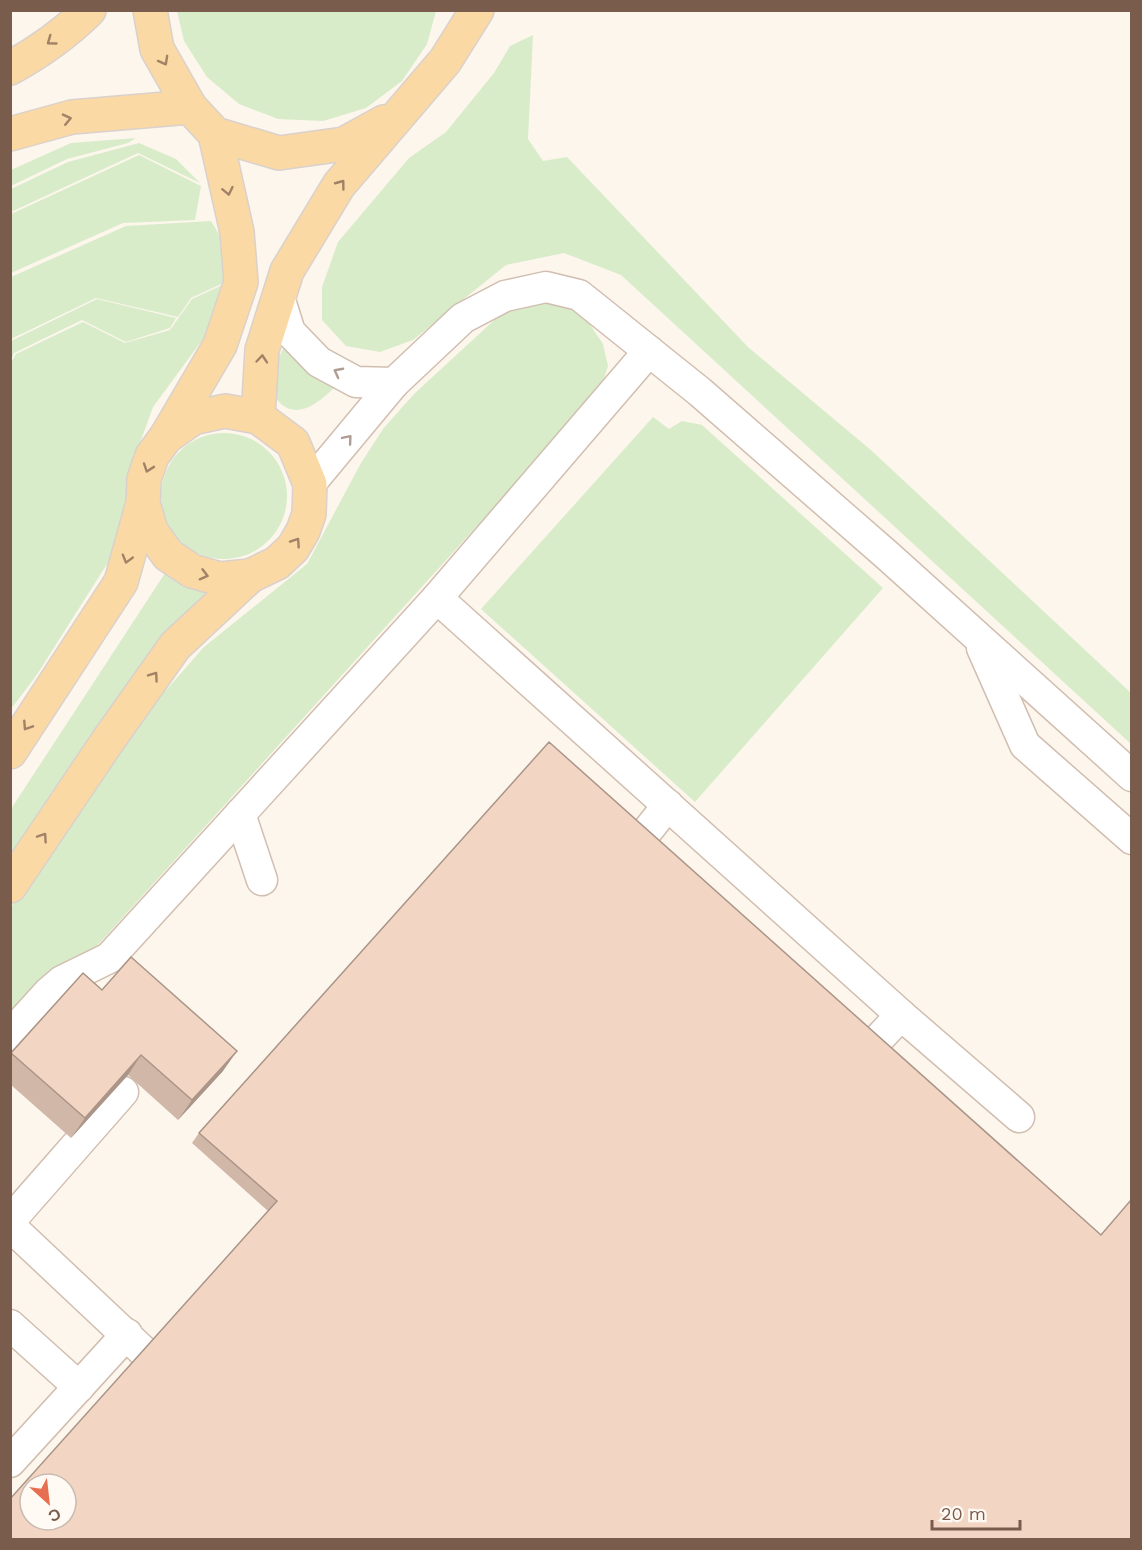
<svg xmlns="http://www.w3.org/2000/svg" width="1142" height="1550" font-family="'Work Sans',sans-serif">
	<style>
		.green { fill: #d8ecc9 }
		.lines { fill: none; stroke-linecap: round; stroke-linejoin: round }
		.minor-casing { stroke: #d1beb0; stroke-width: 33 }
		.major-casing { stroke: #dad1cd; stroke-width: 36 }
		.minor { stroke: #fff; stroke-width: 30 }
		.major { stroke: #fbd9a5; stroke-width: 33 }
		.wall { fill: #d1b7a8 }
		.shaded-wall { fill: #aa9588 }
		.building { fill: #f3d5c3; stroke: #aa9588; stroke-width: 1.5; fill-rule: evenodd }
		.oneway { stroke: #a18267 }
		.oneway2 { stroke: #af9d94 }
	</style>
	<rect width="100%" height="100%" fill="#fdf6ec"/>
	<g class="green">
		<path d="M177,11V10L436,11L427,44L402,81L366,108L323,121L278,119L239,104L207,77L184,41Z"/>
		<path d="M533,35L528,139L543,161L567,157L748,347L872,451L1131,693V744L621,275L564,253L506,265L413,340L380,352L346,346L322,320V287L338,242L409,158L446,132L494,73L510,46Z"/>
		<path d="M136,138L128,143L67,159L11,186V170L71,143Z"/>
		<path d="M139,143L176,159L200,183L138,153L11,212V189L68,162Z"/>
		<path d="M139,155L201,186L195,220L123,223L11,273V214Z"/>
		<path d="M211,221L230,253L232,279L191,298L178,317L96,298L11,339V277L126,226Z"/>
		<path d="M229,282L211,328L153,407L133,462L129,510L114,553L36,676L11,709L10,365L16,354L83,322L125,343L170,330L192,299Z"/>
		<path d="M97,299L176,318L170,328L126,342L82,320L14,353L11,360V341Z"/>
		<path d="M553,301L567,306L587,320L603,344L608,366L600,390L96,947L50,972L11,1017V907L131,730L204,647L307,564L361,463L383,429L414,394L503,312Z"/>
		<path d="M286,343L336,386C322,400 300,420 281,404C277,400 272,393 271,388C269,375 280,355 286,343Z"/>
		<path d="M653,417L669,429L682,421L702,425L883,588L695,802L481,609Z"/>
		<circle cx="224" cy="496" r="63"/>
		<path d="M171,564L215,592L11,865V809Z"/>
	</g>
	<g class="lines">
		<g class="minor-casing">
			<g id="minor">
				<path d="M279,297L290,332L319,362L356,382L394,383"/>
				<path d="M649,351L437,598L901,1015L871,1047"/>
				<path d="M310,484L394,383L463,318L505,296L546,287L579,295L700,392L888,556L1132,776"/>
				<path d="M982,648L1025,745L1132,839"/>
				<path d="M240,814L262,880"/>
				<path d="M640,840L668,805"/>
				<path d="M901,1015L1019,1117"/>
				<path d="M10,1035L48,993L62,981L109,958L437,598"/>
				<path d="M10,1221L123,1092"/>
				<path d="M10,1226L145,1353"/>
				<path d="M10,1325L79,1387"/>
				<path d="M10,1462L127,1334"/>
			</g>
		</g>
		<g class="major-casing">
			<g id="major">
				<path d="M150,10L157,49L190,107L215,134L279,153L344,144L384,122"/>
				<path d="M10,68C39,52 66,33 89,10"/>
				<path d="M10,134L72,117L190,107"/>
				<path d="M258,417L262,350L287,271L339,185L445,61L477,10"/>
				<path d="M143,503L151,531L168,555L192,571L220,579L250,576"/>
				<path d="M10,752L121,582L143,503L144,479L152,456L166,437L220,345L241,282L237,232L215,134"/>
				<path d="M10,886L107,742L175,646L250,576L277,563L293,548L303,531L309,514L310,484L293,443L258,417L225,411L193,418L166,437"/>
			</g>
		</g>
		<use href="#minor" class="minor"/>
		<use href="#major" class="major"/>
	</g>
	<g class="wall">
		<path d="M83,973L102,990L223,1071L178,1120L128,1075L71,1138L10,1084V1053Z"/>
		<path d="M199,1133L1131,1539L268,1211L192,1143Z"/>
	</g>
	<g class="shaded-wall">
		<path d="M237,1051L223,1071L178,1120L192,1100Z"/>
		<path d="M141,1055L128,1075L71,1138L85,1118Z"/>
	</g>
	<g class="building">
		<path d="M549,742L1101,1235L1131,1200V1539H10V1499L277,1201L199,1133ZM30,1484H66V1520H30Z"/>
		<path d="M131,957L237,1051L192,1100L141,1055L85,1118L11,1053L83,973L102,990Z"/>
	</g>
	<defs><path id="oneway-chevron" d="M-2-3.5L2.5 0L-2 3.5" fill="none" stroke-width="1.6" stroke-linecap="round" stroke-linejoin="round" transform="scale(1.5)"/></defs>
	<g class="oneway">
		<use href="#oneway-chevron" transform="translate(51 41) rotate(144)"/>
		<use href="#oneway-chevron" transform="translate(164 61) rotate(61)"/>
		<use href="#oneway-chevron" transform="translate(67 119) rotate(-13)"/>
		<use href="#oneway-chevron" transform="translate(341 184) rotate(-53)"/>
		<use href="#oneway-chevron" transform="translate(228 191) rotate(78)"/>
		<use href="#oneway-chevron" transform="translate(262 359) rotate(-85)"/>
		<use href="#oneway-chevron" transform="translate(148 468) rotate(109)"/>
		<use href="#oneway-chevron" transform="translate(296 542) rotate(-56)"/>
		<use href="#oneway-chevron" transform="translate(127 559) rotate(106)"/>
		<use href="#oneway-chevron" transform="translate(204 575) rotate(15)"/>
		<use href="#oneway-chevron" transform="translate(154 676) rotate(-55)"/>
		<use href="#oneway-chevron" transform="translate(27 726) rotate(123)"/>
		<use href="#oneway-chevron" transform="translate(43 837) rotate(-56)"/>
	</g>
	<g class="oneway2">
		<use href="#oneway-chevron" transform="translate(338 372) rotate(-152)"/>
		<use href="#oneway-chevron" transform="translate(348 439) rotate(-50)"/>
	</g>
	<rect width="1142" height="1550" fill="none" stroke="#7a5c4d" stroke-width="24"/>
	<g transform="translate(48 1502) rotate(153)"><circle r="28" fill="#fffaf3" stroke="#cabbb1" stroke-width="1.5"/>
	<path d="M0-4.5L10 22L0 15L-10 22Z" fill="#e76f51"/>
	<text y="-9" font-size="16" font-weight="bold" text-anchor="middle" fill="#7a5c4d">С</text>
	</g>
	<path d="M932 1520v9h88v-9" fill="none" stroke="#7a5c4d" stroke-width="3"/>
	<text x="941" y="1520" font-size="18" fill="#7a5c4d" stroke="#fffaf3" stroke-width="4.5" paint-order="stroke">20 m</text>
</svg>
